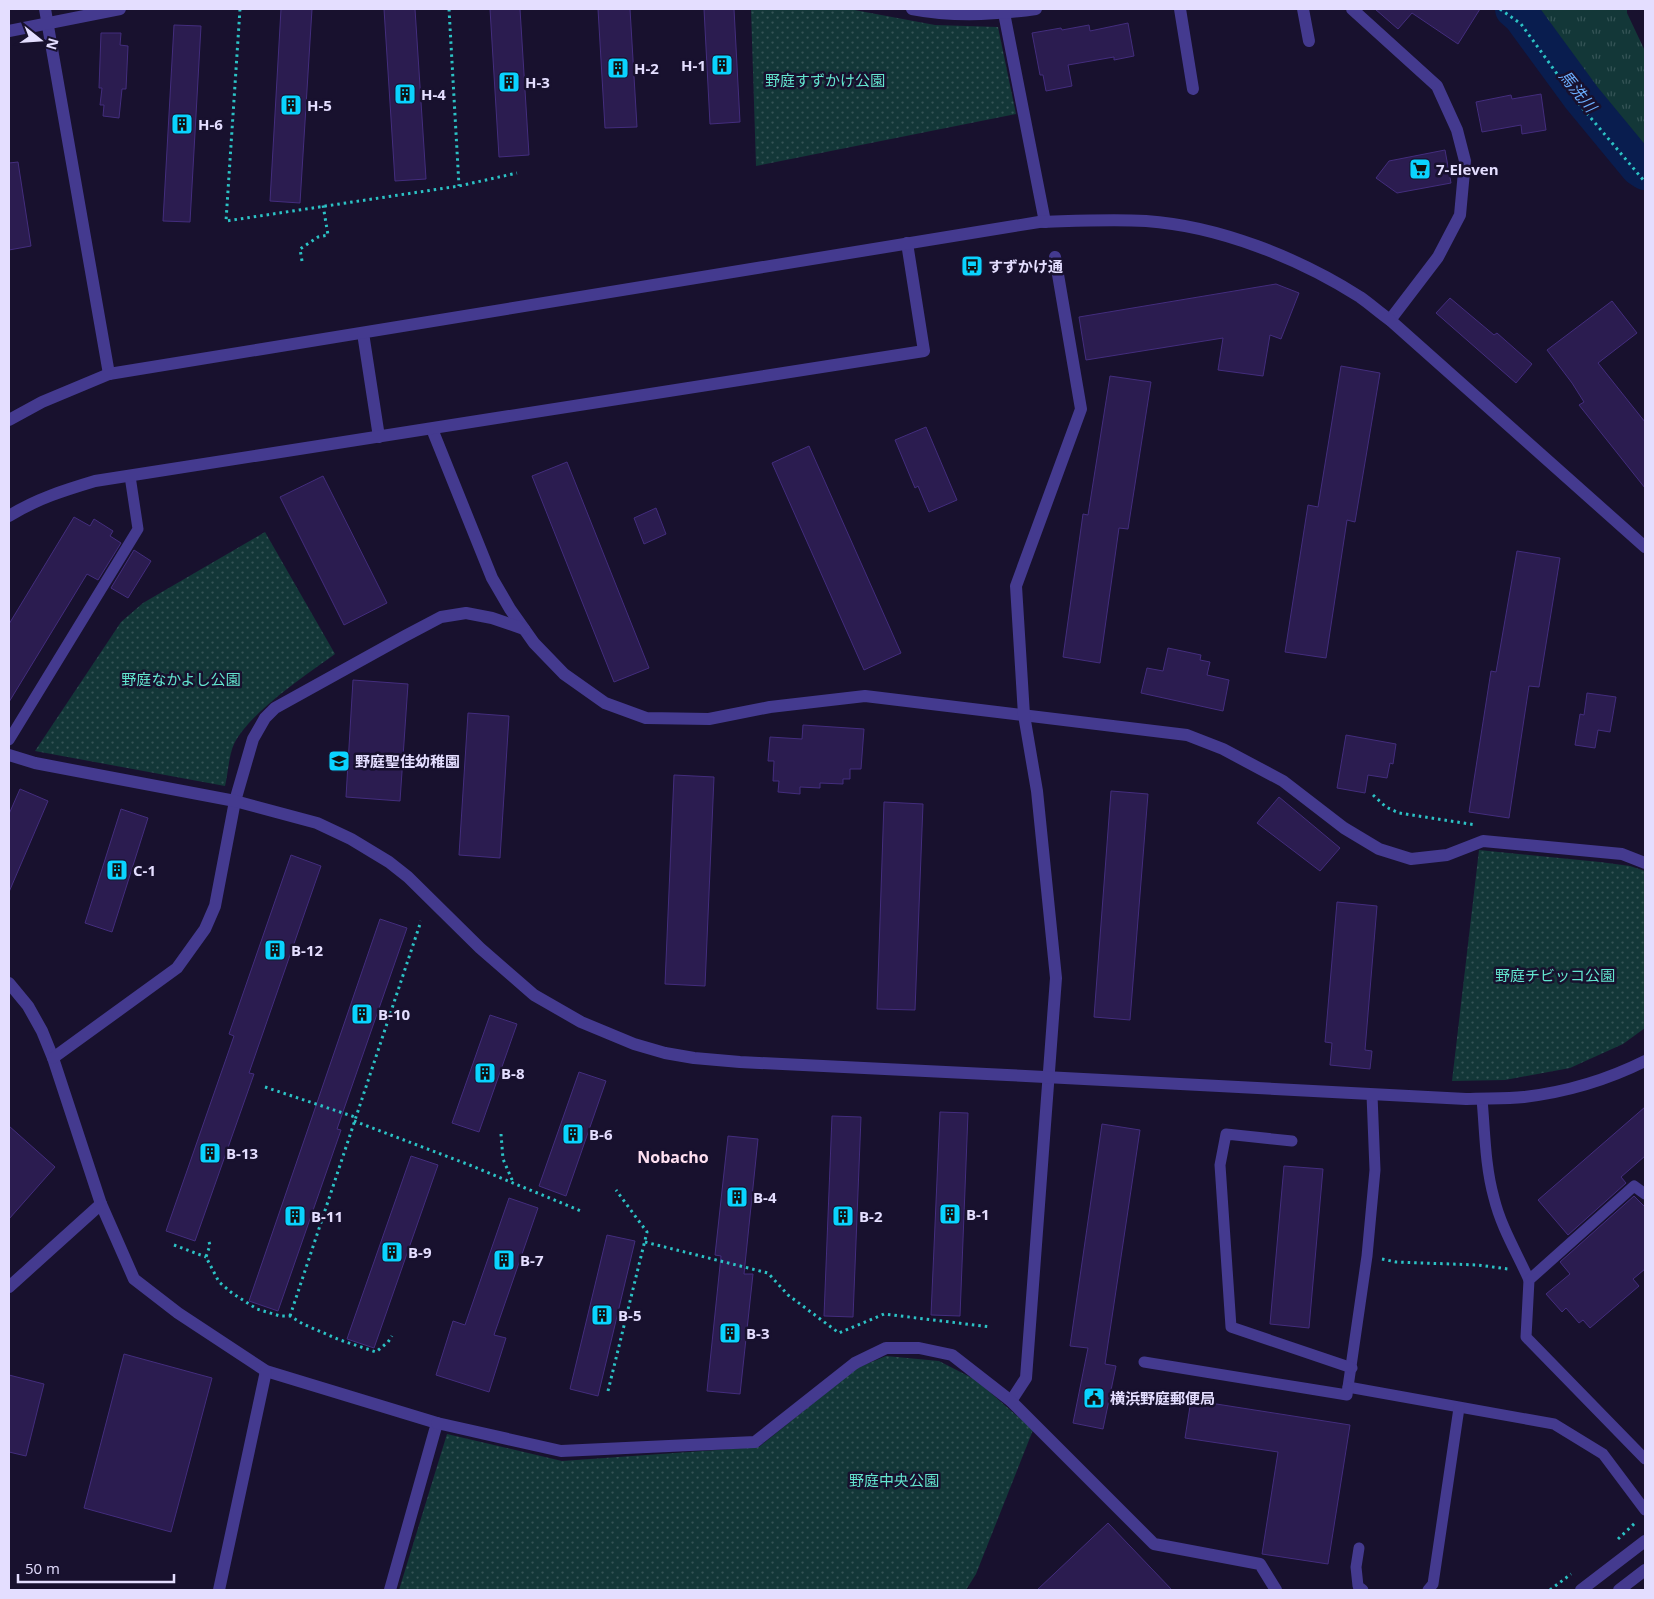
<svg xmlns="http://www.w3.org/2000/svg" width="1654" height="1599" font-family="'Open Sans','Noto Sans JP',sans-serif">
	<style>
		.grass { fill: url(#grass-tufts) }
		.park { fill: url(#park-dots) }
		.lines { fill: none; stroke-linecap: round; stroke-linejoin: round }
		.river { stroke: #091d4f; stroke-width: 38 }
		.building { fill: #2b1c50; stroke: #432d7d }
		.path { stroke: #2cc2c5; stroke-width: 3; stroke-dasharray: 2.5 4; stroke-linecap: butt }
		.service { stroke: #443a8f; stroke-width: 11 }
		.pedestrian { stroke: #443a8f; stroke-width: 12 }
		.minor { stroke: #443a8f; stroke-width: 12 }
		.tertiary { stroke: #443a8f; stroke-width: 12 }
		.labels { text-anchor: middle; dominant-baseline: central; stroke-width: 5; stroke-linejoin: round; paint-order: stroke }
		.poi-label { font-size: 15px; font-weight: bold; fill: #e4deff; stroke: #18112e; text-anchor: start }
		.park-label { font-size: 15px; fill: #63e6cf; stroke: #18112e }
		.water-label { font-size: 16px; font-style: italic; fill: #6cafff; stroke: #18112e }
		.neighbourhood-label { font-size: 16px; font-weight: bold; fill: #ffe0f1; stroke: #18112e }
	</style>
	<defs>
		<pattern id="grass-tufts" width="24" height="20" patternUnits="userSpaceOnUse" patternTransform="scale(1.25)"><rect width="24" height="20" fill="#133738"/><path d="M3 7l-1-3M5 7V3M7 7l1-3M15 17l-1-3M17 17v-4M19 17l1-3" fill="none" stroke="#355456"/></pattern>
		<pattern id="park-dots" width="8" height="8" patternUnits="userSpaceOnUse" patternTransform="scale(1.25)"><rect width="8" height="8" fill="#133738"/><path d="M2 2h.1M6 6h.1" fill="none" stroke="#355456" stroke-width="1.8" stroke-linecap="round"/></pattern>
	</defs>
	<rect width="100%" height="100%" fill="#18112e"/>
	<path class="grass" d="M1525,9H1627V13L1645,51V150L1628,139Z"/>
	<g class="park">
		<path d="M751,9H849L935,25L998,27L1016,114L756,166Z"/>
		<path d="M265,532L335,654C306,675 250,712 234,744C229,754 228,774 225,786L35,751L121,622L143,603Z"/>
		<path d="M1479,850L1600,862L1630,866L1645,871V1028L1623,1044L1570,1068L1505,1080L1452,1081Z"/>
		<path d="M886,1356L939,1361L976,1380L1033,1430L976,1574L966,1590H399L447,1434L562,1461L759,1447L857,1368Z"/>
	</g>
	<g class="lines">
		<path class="river" d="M1514,9L1522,16L1582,98L1639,167L1645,171"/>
	</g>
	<g class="building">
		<path d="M281,9H312L300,203L270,201Z"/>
		<path d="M384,9H415L426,179L395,181Z"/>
		<path d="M490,9H520L529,155L499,157Z"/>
		<path d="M598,9H630L637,127L605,128Z"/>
		<path d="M704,9H734L740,122L710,124Z"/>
		<path d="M1375,9H1480L1458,44L1412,13L1398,29Z"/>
		<path d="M1128,23L1134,56L1114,60V57L1068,65L1072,86L1046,91L1043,75H1040L1032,33L1061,28L1062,30L1089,25L1090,31Z"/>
		<path d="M174,25L201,26L190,222L163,221Z"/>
		<path d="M101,33H121L120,45L128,46L126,89H122L119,118L103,116L104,105H100L102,88H99Z"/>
		<path d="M1541,94L1546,130L1522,134L1521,125L1482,132L1476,102L1511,95L1512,99Z"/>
		<path d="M1445,150L1451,183L1397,193L1376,178L1389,161Z"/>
		<path d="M18,162L31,246L9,250V163Z"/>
		<path d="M1276,284L1299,293L1281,339L1270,335L1263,376L1218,370L1223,338L1086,360L1079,317Z"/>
		<path d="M1450,298L1494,335L1497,333L1532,364L1516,383L1436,313Z"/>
		<path d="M1612,301L1637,333L1598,363L1645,422V488L1579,405L1584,402L1572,383L1547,350Z"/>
		<path d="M1341,366L1380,373L1355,522L1347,520L1326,658L1285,652L1308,505L1318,507Z"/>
		<path d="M1110,376L1151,382L1128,529L1119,528L1100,663L1063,657L1083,514L1088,515Z"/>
		<path d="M926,427L957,500L929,512L918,486L915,488L895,440Z"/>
		<path d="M809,446L901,653L864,670L772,463Z"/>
		<path d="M567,462L649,668L614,682L532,476Z"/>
		<path d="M323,476L387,603L344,625L280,497Z"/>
		<path d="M656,508L666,534L644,544L634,518Z"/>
		<path d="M74,517L90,526L94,519L113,531L110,536L121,543L98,580L87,574L9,702V624Z"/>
		<path d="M134,550L151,561L128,598L111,588Z"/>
		<path d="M1517,551L1560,558L1539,687L1529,686L1509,818L1469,812L1491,671L1496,672Z"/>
		<path d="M1168,648L1201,655L1200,660L1210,662L1207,675L1229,680L1223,711L1141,693L1147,668L1163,671Z"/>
		<path d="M353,680L408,684L400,801L346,797Z"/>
		<path d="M1587,693L1616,697L1610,732L1598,730L1595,748L1575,745L1580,714L1584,715Z"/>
		<path d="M468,713L509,716L500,858L459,855Z"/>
		<path d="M803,725L864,729L861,769H850V779H843V784L820,783V788L800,787V794L778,792L779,781H773L774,761H768L770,737L802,739Z"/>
		<path d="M1346,735L1396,744L1393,764L1390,763L1387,778L1368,775L1365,793L1337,788Z"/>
		<path d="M674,775L714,777L705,986L665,984Z"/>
		<path d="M20,789L48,801L9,892V814Z"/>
		<path d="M1111,791L1148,794L1130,1020L1094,1017Z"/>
		<path d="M1279,797L1340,848L1320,871L1257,823Z"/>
		<path d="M884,802L923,804L915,1010L877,1009Z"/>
		<path d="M121,809L148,818L112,932L85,923Z"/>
		<path d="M291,855L321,866L249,1073L254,1074L195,1241L166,1231L234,1036L229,1034Z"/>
		<path d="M1337,902L1377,906L1365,1050L1372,1051L1370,1069L1330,1065L1332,1043L1325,1042Z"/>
		<path d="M380,919L407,928L337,1129L341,1130L278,1311L249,1301Z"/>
		<path d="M490,1015L517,1024L479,1132L452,1123Z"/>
		<path d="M579,1072L606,1081L566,1196L539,1186Z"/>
		<path d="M1645,1107V1156L1621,1177L1626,1183L1568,1235L1538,1200Z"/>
		<path d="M940,1112L968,1113L960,1316L931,1315Z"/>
		<path d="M832,1116L861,1117L853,1317L824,1316Z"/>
		<path d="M1102,1124L1140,1130L1105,1364L1116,1366L1103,1429L1073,1423L1088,1348L1070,1346Z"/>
		<path d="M9,1126L55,1167L9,1219Z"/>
		<path d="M728,1136L758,1139L744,1274H753L740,1394L707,1391L721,1256L715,1255Z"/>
		<path d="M411,1156L438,1165L374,1348L347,1339Z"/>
		<path d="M1284,1166L1323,1169L1309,1328L1270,1324Z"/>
		<path d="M1634,1196L1645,1207V1269L1633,1279L1639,1286L1590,1328L1583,1320L1579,1323L1566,1308L1562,1312L1546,1294L1570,1274L1560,1262Z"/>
		<path d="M509,1198L538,1208L494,1335L506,1338L489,1392L436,1375L453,1321L465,1325Z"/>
		<path d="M607,1235L635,1241L598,1396L570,1389Z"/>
		<path d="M124,1354L212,1378L171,1532L84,1508Z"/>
		<path d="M9,1375L44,1384L26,1456L9,1452Z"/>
		<path d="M1191,1400L1350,1425L1328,1564L1262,1554L1278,1452L1185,1438Z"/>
		<path d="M1108,1523L1172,1590H1037Z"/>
	</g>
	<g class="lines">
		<g class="path">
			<path d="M240,9L226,221L459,186L517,173"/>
			<path d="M449,9L459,186"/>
			<path d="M1500,9L1521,24L1579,104L1645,182"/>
			<path d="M302,261L300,249L318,237L328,235L323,205"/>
			<path d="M1373,795L1386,807L1399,813L1476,825"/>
			<path d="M265,1087L355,1117"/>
			<path d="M354,1121L467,1164L581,1211"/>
			<path d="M501,1134L503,1159L513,1182"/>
			<path d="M209,1242L210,1245L206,1257L219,1282L232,1293L257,1309L280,1316H290L303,1324L340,1340L376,1352L388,1342L392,1336"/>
			<path d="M645,1242L768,1273L788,1295L839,1333L884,1314L991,1327"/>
			<path d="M174,1245L206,1257"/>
			<path d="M1382,1259L1396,1262L1478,1265L1508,1269"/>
			<path d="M290,1316L421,921"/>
			<path d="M608,1391L647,1232L616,1190"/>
			<path d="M1618,1539L1635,1523"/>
			<path d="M1550,1590L1571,1574"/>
		</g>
		<g class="service">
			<path d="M9,740L138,529L130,476"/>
			<path d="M1372,1095L1375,1170L1367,1256L1348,1387L1554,1424L1603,1454L1645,1510"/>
			<path d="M1482,1099C1485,1132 1485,1166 1494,1198C1501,1227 1517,1253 1529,1280"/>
			<path d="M1292,1141L1226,1134L1220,1165L1231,1327L1352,1368"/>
			<path d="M1645,1194L1634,1186L1529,1280L1526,1337L1645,1459"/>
			<path d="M1144,1362L1347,1395L1348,1387"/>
			<path d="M1359,1548L1356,1567L1358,1586L1363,1590"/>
			<path d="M1428,1590L1433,1584L1459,1408"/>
		</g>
		<g class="pedestrian">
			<path d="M1004,13L1045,222"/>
			<path d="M432,429L492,578L510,609L534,643L564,674L605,703L646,718L709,719L770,707L865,696L1187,735L1223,749L1283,781L1344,828L1379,849L1411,859L1447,855L1483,841L1622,854L1645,863"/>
			<path d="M9,983L28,1006L42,1031L53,1058L101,1204L134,1279L178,1313L266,1371L437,1423L390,1590"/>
			<path d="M53,1058L177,968L205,929L215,906L235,801L253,739L265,718L275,708L405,636L441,617L466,613L492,618L524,629"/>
			<path d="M9,1287L101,1204"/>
			<path d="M1011,1401L1026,1378L1056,978L1037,791L1024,715L1016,586L1081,409L1055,257"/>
			<path d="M437,1423L561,1451L755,1442L855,1363L886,1348H919L952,1355L1011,1401L1154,1544L1260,1564L1276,1590"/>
			<path d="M219,1590L266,1371"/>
		</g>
		<g class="minor">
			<path d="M45,9L109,374"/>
			<path d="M912,9C953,17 995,15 1036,9"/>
			<path d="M1180,9L1193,89"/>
			<path d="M1303,9L1309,41"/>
			<path d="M1352,9L1437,86L1457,130L1465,161L1460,215L1438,257L1390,320"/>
			<path d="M9,31L120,9"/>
			<path d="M363,333L379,437"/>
			<path d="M9,516C36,499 65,490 95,481L924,351L907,243"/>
			<path d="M9,755L35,763L235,801L317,823L351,839L389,862L408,877L480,948L534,995L581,1022L634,1044L665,1053L694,1058L740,1062L1007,1075L1466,1099C1485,1098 1505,1099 1524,1097C1566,1092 1607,1080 1645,1061"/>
		</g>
		<g class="tertiary">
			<path d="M9,420L42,402L109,374L1039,222C1075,221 1110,219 1146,221C1219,226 1299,258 1360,297C1370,304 1380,313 1390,320L1645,547"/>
			<path d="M1581,1590L1645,1541"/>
			<path d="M1619,1590L1645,1570"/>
		</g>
	</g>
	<defs>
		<g id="building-square" transform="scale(1.125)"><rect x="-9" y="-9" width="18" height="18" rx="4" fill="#0ad3ff" stroke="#18112e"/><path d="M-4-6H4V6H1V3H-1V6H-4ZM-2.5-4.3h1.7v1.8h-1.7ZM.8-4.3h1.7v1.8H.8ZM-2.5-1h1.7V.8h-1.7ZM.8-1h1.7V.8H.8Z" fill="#111"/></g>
		<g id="supermarket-square" transform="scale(1.125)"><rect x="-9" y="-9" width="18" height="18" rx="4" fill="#0ad3ff" stroke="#18112e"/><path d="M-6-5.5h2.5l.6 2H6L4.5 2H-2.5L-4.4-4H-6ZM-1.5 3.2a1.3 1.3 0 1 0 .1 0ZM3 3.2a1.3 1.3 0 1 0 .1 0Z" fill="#111"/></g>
		<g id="bus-square" transform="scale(1.125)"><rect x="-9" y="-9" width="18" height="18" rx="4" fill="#0ad3ff" stroke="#18112e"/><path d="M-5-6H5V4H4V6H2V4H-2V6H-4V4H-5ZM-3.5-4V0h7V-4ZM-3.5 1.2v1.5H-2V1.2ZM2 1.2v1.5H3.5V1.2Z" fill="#111"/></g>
		<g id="school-square" transform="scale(1.125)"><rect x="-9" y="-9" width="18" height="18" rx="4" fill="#0ad3ff" stroke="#18112e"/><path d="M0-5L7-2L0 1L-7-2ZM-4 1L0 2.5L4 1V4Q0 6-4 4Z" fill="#111"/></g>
		<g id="civic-square" transform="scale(1.125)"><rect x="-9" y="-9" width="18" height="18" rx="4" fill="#0ad3ff" stroke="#18112e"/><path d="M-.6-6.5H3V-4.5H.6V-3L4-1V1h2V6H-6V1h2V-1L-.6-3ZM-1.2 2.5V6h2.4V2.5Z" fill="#111"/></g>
	</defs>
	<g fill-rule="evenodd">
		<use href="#building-square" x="722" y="65"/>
		<use href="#building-square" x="618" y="68"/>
		<use href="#building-square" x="509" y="82"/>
		<use href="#building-square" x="405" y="94"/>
		<use href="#building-square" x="291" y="105"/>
		<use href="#building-square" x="182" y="124"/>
		<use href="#supermarket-square" x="1420" y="169"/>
		<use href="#bus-square" x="972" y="266"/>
		<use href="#school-square" x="339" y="761"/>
		<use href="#building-square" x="117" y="870"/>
		<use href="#building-square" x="275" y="950"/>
		<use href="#building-square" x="362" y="1014"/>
		<use href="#building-square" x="485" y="1073"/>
		<use href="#building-square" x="573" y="1134"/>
		<use href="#building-square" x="210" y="1153"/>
		<use href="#building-square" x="737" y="1197"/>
		<use href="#building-square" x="950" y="1214"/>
		<use href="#building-square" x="295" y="1216"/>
		<use href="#building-square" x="843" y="1216"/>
		<use href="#building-square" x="392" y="1252"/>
		<use href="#building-square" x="504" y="1260"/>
		<use href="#building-square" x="602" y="1315"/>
		<use href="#building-square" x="730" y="1333"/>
		<use href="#civic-square" x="1094" y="1398"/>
	</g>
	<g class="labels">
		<g class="poi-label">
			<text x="706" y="65" text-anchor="end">H-1</text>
			<text x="634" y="68">H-2</text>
			<text x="525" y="82">H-3</text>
			<text x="421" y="94">H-4</text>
			<text x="307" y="105">H-5</text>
			<text x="198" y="124">H-6</text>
			<text x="1436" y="169">7-Eleven</text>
			<text x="988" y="266">すずかけ通</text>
			<text x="355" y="761">野庭聖佳幼稚園</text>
			<text x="133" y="870">C-1</text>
			<text x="291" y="950">B-12</text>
			<text x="378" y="1014">B-10</text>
			<text x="501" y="1073">B-8</text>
			<text x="589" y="1134">B-6</text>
			<text x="226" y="1153">B-13</text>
			<text x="753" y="1197">B-4</text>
			<text x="966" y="1214">B-1</text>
			<text x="311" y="1216">B-11</text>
			<text x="859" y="1216">B-2</text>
			<text x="408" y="1252">B-9</text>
			<text x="520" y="1260">B-7</text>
			<text x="618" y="1315">B-5</text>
			<text x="746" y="1333">B-3</text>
			<text x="1110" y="1398">横浜野庭郵便局</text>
		</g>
		<g class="park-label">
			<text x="825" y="80">野庭すずかけ公園</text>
			<text x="181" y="679">野庭なかよし公園</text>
			<text x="1555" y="975">野庭チビッコ公園</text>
			<text x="894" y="1480">野庭中央公園</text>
		</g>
		<g class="water-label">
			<text transform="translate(1578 91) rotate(51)">馬洗川</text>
		</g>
		<g class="neighbourhood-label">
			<text x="673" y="1157">Nobacho</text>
		</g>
	</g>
	<rect width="1654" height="1599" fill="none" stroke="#e4deff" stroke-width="20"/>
	<g transform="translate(40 40) rotate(107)" stroke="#18112e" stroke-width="4" paint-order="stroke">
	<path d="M0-4L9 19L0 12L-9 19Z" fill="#e4deff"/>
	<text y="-8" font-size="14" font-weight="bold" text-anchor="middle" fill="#e4deff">N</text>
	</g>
	<path d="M18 1574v8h156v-8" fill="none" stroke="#e4deff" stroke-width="2.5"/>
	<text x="25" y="1574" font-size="15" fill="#e4deff" stroke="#18112e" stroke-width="4" paint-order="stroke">50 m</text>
</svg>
